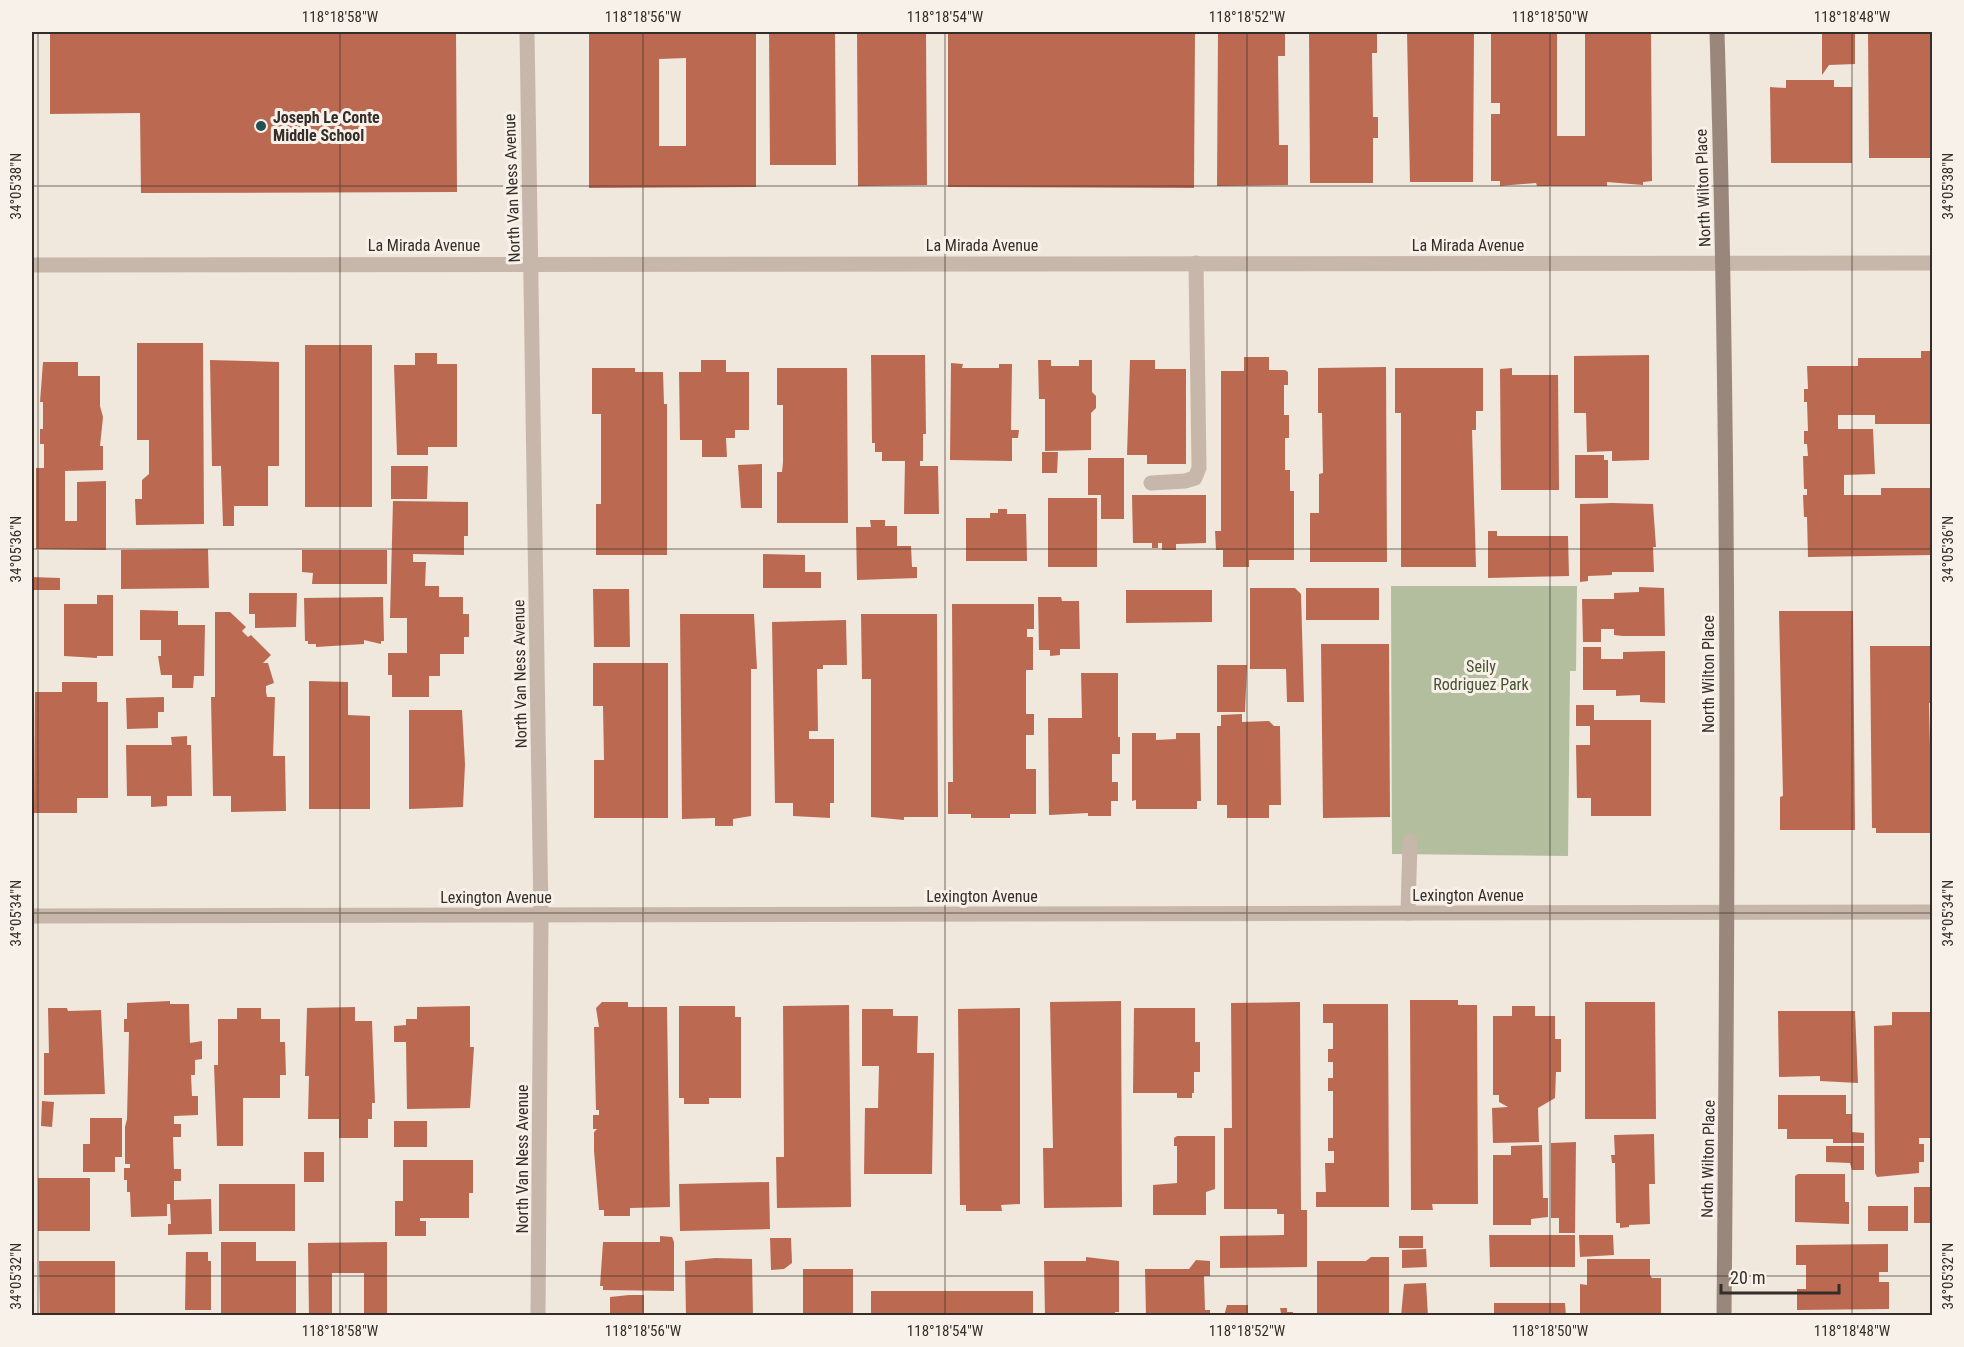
<svg xmlns="http://www.w3.org/2000/svg" width="1964" height="1347" font-family="'Roboto Condensed',sans-serif">
	<style>
		.green { fill: #b3be9f }
		.building { fill: #bb6a51; fill-rule: evenodd }
		.lines { fill: none; stroke-linecap: round; stroke-linejoin: round }
		.service { stroke: #c7b7aa; stroke-width: 15 }
		.minor { stroke: #c7b7aa; stroke-width: 15 }
		.tertiary { stroke: #c7b7aa; stroke-width: 15 }
		.secondary { stroke: #9a877c; stroke-width: 15 }
		.ticks { fill: none; stroke: #352d29; stroke-width: 1.5; stroke-opacity: 0.45 }
		.poi-dot { fill: #225053; stroke: #f8f1e9; stroke-width: 2 }
		.labels { text-anchor: middle; dominant-baseline: central; stroke-width: 6; stroke-linejoin: round; paint-order: stroke }
		.poi-label { font-size: 16px; font-weight: bold; fill: #352d29; stroke: #f8f1e9; text-anchor: start }
		.street-label { font-size: 16px; fill: #352d29; stroke: #f8f1e9 }
		.park-label { font-size: 16px; fill: #45512f; stroke: #f8f1e9 }
		.neatline { fill: none; stroke: #352d29; stroke-width: 2 }
		.ticks-label { font-size: 15px; text-anchor: middle; fill: #352d29 }
	</style>
	<rect width="100%" height="100%" fill="#f0e7dd"/>
	<path class="green" d="M1391,586H1577L1576,671H1570L1568,856L1392,854Z"/>
	<g class="building">
		<path d="M50,32H456L457,192L141,193L140,113L50,114Z"/>
		<path d="M589,32H756V187L589,188ZM686,58V146H659V59Z"/>
		<path d="M769,32H835L836,165H770Z"/>
		<path d="M857,32H926L927,185L858,186Z"/>
		<path d="M948,32H1195L1194,188L948,187Z"/>
		<path d="M1218,32H1285V56H1278L1279,145H1288V185L1217,186Z"/>
		<path d="M1309,32L1377,33V53H1372L1373,117H1378V138H1373V183H1310Z"/>
		<path d="M1407,32H1474L1473,182H1410Z"/>
		<path d="M1491,32H1557V136H1585V32H1651L1652,181L1643,182V185L1607,182V186H1537L1536,183L1500,186V181H1491V114H1500V103H1491Z"/>
		<path d="M1822,32H1855V64L1829,65L1822,75Z"/>
		<path d="M1868,32H1932V158H1869Z"/>
		<path d="M1786,80H1834V87H1852V163H1771L1770,87L1786,88Z"/>
		<path d="M137,343H203L204,524L136,525L135,499H142V480L149,474V440H137Z"/>
		<rect x="305" y="345" width="67" height="162"/>
		<path d="M1921,351H1932V424H1875V415H1838V429H1873L1875,474L1844,475V495H1881V488H1932V555L1808,557L1807,517H1804L1803,495H1807V489H1804L1803,456H1808L1807,444H1804V431H1808L1807,402H1804V389H1808L1807,366H1858V358H1921Z"/>
		<path d="M415,353H437V364H457V447H428V455H397L394,365H415Z"/>
		<path d="M871,355H925L926,434H923V461H920V466H938L939,514H904L905,461H882V452H875V443H872Z"/>
		<path d="M1649,355V460L1612,461V451L1587,452L1586,413H1574V356Z"/>
		<path d="M1244,357H1269V370H1285L1288,372V385H1284V415H1289V438H1285V470H1290V491H1294V560H1249V567H1223V550H1216L1215,531H1221V371H1244Z"/>
		<path d="M210,360L279,362V466H268V506H234V526H223L221,466H212Z"/>
		<path d="M701,360H726V372H749V430H735V438H726L727,457H702V440H680L679,372H701Z"/>
		<path d="M1038,360H1051V366H1079V360H1092V392L1096,396V408L1091,413V450L1045,451V399H1039Z"/>
		<path d="M1130,360H1155V369H1186V464H1147V455H1127Z"/>
		<path d="M43,362H78V376H100V406L103,417L100,446H103V470L65,471V521H77V482L106,481V550L36,549V468H44V444H40V429H43V402H40Z"/>
		<path d="M951,363L963,364L962,368H999V364H1012L1011,430H1019L1018,438H1012V461L950,460Z"/>
		<path d="M1386,367L1387,562H1310V513H1319V474L1323,473L1322,413H1318V368Z"/>
		<path d="M592,368H635V372H663L664,404H667V555H596V504H601V414H592Z"/>
		<path d="M777,368H847L848,523H777V472H782L783,462V405H777Z"/>
		<path d="M1395,368H1483V411H1476V430H1472L1476,567H1401V413H1395Z"/>
		<path d="M1512,368V375H1558L1559,490H1501L1500,369Z"/>
		<path d="M1042,452H1058L1057,473H1042Z"/>
		<path d="M1575,455H1604V460H1608V498H1575Z"/>
		<path d="M1088,458H1124V519H1101V495H1088Z"/>
		<path d="M762,464V508H741L738,465Z"/>
		<path d="M391,466H428L427,499H391Z"/>
		<path d="M1132,495H1206V543L1176,544V550H1162V543H1158V548H1152V543H1133Z"/>
		<rect x="1048" y="498" width="49" height="69"/>
		<path d="M393,501L468,502V536H464V555L413,554V562H426L425,586H439V597H463V614H469V637H464V654H440V676H429V697H392V675H388V653H407V618H390Z"/>
		<path d="M1612,503L1653,504L1656,547H1653L1654,572H1612V575L1588,576V581L1580,582V504Z"/>
		<path d="M998,509H1007V514H1026L1027,561H966V518H990V513H998Z"/>
		<path d="M870,520H885V526H897V546H911L912,567H917V578L857,580L856,527H871Z"/>
		<path d="M1488,531H1497V536H1568L1569,576L1488,578Z"/>
		<path d="M208,549L209,588L121,589V550Z"/>
		<path d="M302,550H387V584H312L313,573L302,572Z"/>
		<path d="M763,554L805,555V572H821V588H763Z"/>
		<path d="M32,577L60,578V590H32Z"/>
		<path d="M1639,587L1664,588L1665,636H1623L1614,635V629H1601V642H1583L1582,599H1614V593L1639,592Z"/>
		<path d="M1250,588H1295L1301,594L1304,702H1287L1286,669H1250Z"/>
		<rect x="1306" y="588" width="73" height="32"/>
		<path d="M593,589H629L630,647H594Z"/>
		<path d="M1126,590H1212V622L1126,623Z"/>
		<path d="M249,593H297L296,627L255,628V614H249Z"/>
		<path d="M97,595H113V656H97V658L64,656V604H97Z"/>
		<path d="M383,597L384,641H381V644L364,640V644L316,647V644H308V641H305L304,598Z"/>
		<path d="M1038,597H1061L1062,601H1079L1080,649H1060V655L1050,656V650H1039Z"/>
		<path d="M952,604H1034V629H1027V637H1033V670H1026V714H1034V735H1026V769H1036V814H1010V818H971V814H948V782H953Z"/>
		<path d="M140,610L178,611V625H205L204,676H194L193,688H172V675H161L158,656H161V640H140Z"/>
		<path d="M1779,611H1853L1855,830H1780V797L1783,796Z"/>
		<path d="M215,612H230L246,627L242,631L248,637L251,635L271,655L263,663H268L274,683L266,686V692L267,697H275L273,756H285L286,811L231,812V796H213L211,697H215Z"/>
		<path d="M680,614H754L757,669H751V816L733,819V826H715V818L682,819Z"/>
		<path d="M861,614H937L938,817H904V820L871,817V679H862Z"/>
		<path d="M846,620L847,665H823V669H817L818,731H809V739H834V803H830V818L793,816V803H775L772,622Z"/>
		<path d="M1321,644H1389L1390,817L1323,818Z"/>
		<path d="M1870,646H1932V703H1929L1932,833H1876V828H1872Z"/>
		<path d="M1583,647H1601V659H1623V652L1665,651V703L1640,702V695L1616,696V690H1583Z"/>
		<path d="M593,663H668V818H594V760H604L603,706H593Z"/>
		<path d="M1217,665H1247L1245,712H1217Z"/>
		<path d="M1081,673H1118V737H1120V754H1112V782H1118V801H1111V816H1088V813L1049,815L1048,718H1082Z"/>
		<path d="M309,681L348,682V715L370,716V809H309Z"/>
		<path d="M62,682H97V702H108V798H77V813H34L35,692H62Z"/>
		<path d="M164,697V712H158V728L127,729L126,698Z"/>
		<path d="M1576,705H1594V720H1651V816H1591V798H1577L1576,745H1590V726H1576Z"/>
		<path d="M409,710H462L465,764L463,807L409,809Z"/>
		<path d="M1242,714V722L1269,721L1274,726H1280L1281,805H1269V818H1227V805H1217V726H1221V715Z"/>
		<path d="M1132,733H1156V740L1176,739V733H1200L1201,801H1197V809H1136V800L1132,801Z"/>
		<path d="M187,736V745H191L192,796H167V806L151,807V796H127L126,745H172L171,737Z"/>
		<path d="M1410,1000H1458V1005H1477L1478,1204H1432L1433,1210H1411Z"/>
		<path d="M170,1001V1004H189L190,1043L202,1041V1059L195,1060V1075H191L192,1096H198V1115L174,1116V1124H181V1137H173L174,1169H181V1181H174V1200L211,1199L212,1234L168,1235V1224H171L170,1204H167V1216L131,1217L130,1192H127V1180H124V1168H130V1164H125V1127L127,1119L129,1032H124V1019H127V1003Z"/>
		<path d="M1121,1001L1122,1207L1044,1208L1043,1148H1053L1050,1002Z"/>
		<path d="M602,1002H628V1007H667L670,1207L630,1208V1216H604V1210H599L594,1151V1132L597,1129H593V1115H599V1110H596L594,1027H599L596,1008Z"/>
		<path d="M1300,1002L1301,1210H1307V1267L1220,1268V1236L1284,1235V1214H1277V1209H1224V1128H1232L1231,1003Z"/>
		<path d="M1585,1002H1655L1656,1119H1585Z"/>
		<path d="M1323,1004H1388L1389,1207H1316V1192H1326L1325,1163H1334V1151H1328V1138H1333V1091H1328V1078H1333V1062H1328V1049H1333V1023H1323Z"/>
		<path d="M849,1005L851,1207L777,1208L776,1157H784L783,1006Z"/>
		<path d="M470,1006V1047H474L470,1108L407,1109L406,1042H394V1026L406,1025V1019H417V1007Z"/>
		<path d="M679,1006H735V1017H741V1098H709V1104H684V1098H679Z"/>
		<path d="M1512,1006H1535V1016H1555V1039H1561V1072H1556L1555,1098L1538,1108L1539,1142L1493,1143L1492,1108L1508,1107L1499,1102V1095H1493V1016H1512Z"/>
		<path d="M355,1007V1021H372L375,1103H372V1119H368V1138H339V1119H308L309,1076H305L307,1008Z"/>
		<path d="M48,1008H67L68,1011L101,1010L105,1094L44,1095V1053H49Z"/>
		<path d="M237,1008H261V1019H280V1042H285L286,1075H280V1098H243V1146H217L214,1065H218V1019H237Z"/>
		<path d="M1020,1008V1204L1001,1205L1002,1211H966V1205H960L958,1009Z"/>
		<path d="M1134,1008H1195V1042H1200V1072H1194V1093H1192V1098H1177V1093H1133Z"/>
		<path d="M862,1009H893V1016H918L917,1053H934L932,1174H864L865,1108H878L879,1066H862Z"/>
		<path d="M1778,1011H1855L1858,1083L1820,1081V1076L1779,1077Z"/>
		<path d="M1892,1012H1932V1138H1919V1144H1924V1162H1919V1173L1877,1177L1875,1173L1874,1026L1892,1025Z"/>
		<path d="M1778,1095H1846V1114H1852V1132L1864,1133V1143H1833V1139H1787V1129H1778Z"/>
		<path d="M42,1101L54,1102L52,1127L41,1126Z"/>
		<path d="M90,1118H122V1157H115V1172H83V1144H90Z"/>
		<rect x="394" y="1121" width="33" height="26"/>
		<path d="M1654,1134L1655,1184H1649L1650,1224L1629,1225V1227L1620,1228V1223H1616L1615,1163H1612L1611,1155H1615L1614,1135Z"/>
		<path d="M1177,1136H1215V1189L1206,1192V1215H1153V1185L1177,1183V1146H1174V1138Z"/>
		<path d="M1576,1142L1575,1233H1559V1218H1551V1143Z"/>
		<path d="M1542,1145L1543,1198H1548V1217L1531,1219V1225H1493V1155H1511V1146Z"/>
		<path d="M1826,1146H1864V1170H1852L1850,1163L1826,1162Z"/>
		<rect x="304" y="1152" width="20" height="30"/>
		<path d="M403,1160H473V1193H469V1218H420V1221H426V1236H395V1201H403Z"/>
		<path d="M1798,1174H1845V1202H1849V1224L1795,1222V1176Z"/>
		<rect x="38" y="1178" width="52" height="53"/>
		<path d="M769,1182L770,1229L680,1231L679,1184Z"/>
		<rect x="219" y="1184" width="76" height="47"/>
		<rect x="1914" y="1187" width="18" height="36"/>
		<rect x="1868" y="1206" width="40" height="25"/>
		<path d="M1489,1235H1575V1267H1490Z"/>
		<path d="M1579,1235H1613L1614,1255L1580,1257Z"/>
		<path d="M660,1236L672,1237L674,1242V1291L603,1290V1286H600L603,1242H660Z"/>
		<rect x="1399" y="1236" width="24" height="12"/>
		<path d="M770,1238H791L792,1263L784,1269L771,1270Z"/>
		<path d="M221,1242H256V1261H296V1316H221Z"/>
		<path d="M387,1242V1316H364V1273H332V1316H309L308,1243Z"/>
		<path d="M1888,1244V1272H1879V1282H1889V1309L1797,1310V1289H1806V1265H1796V1245Z"/>
		<path d="M1426,1249L1427,1267L1402,1268V1250Z"/>
		<path d="M186,1252H208V1261H211V1310H185Z"/>
		<path d="M1086,1257L1119,1261V1312H1115V1316H1045L1044,1261H1086Z"/>
		<path d="M1371,1257H1389V1316H1317V1261H1366Z"/>
		<path d="M715,1258L752,1259L753,1316H686L685,1261Z"/>
		<path d="M1587,1259H1650V1275L1652,1278H1661V1316H1580V1284L1587,1285Z"/>
		<path d="M1196,1260L1210,1261V1276H1204L1205,1310H1210V1316H1146L1145,1269H1189Z"/>
		<path d="M39,1261H115V1316H40Z"/>
		<rect x="803" y="1269" width="50" height="47"/>
		<path d="M1426,1283L1428,1316H1401L1404,1284Z"/>
		<rect x="871" y="1291" width="162" height="25"/>
		<path d="M629,1295H644V1316H610V1297Z"/>
		<path d="M1494,1303H1565L1566,1316H1494Z"/>
		<path d="M1227,1305H1248V1313H1281L1280,1308H1287V1312H1293V1316H1224Z"/>
	</g>
	<g class="lines">
		<g class="service">
			<path d="M1151,483L1185,481L1195,478L1199,468L1196,263"/>
			<path d="M1408,913L1410,841"/>
		</g>
		<g class="minor">
			<path d="M32,265L1932,263"/>
			<path d="M32,916L1932,912"/>
		</g>
		<path class="tertiary" d="M527,32L541,915L538,1316"/>
		<path class="secondary" d="M1717,32C1730,459 1728,888 1724,1316"/>
	</g>
	<path class="ticks" d="M38,32V1316M340,32V1316M643,32V1316M945,32V1316M1247,32V1316M1550,32V1316M1852,32V1316M32,186H1932M32,549H1932M32,913H1932M32,1276H1932"/>
	<circle class="poi-dot" cx="261" cy="126" r="6"/>
	<g class="labels">
		<g class="poi-label">
			<text x="273" y="117">Joseph Le Conte<tspan x="273" dy="18">Middle School</tspan></text>
		</g>
		<g class="street-label">
			<text transform="translate(512 188) rotate(-92)">North Van Ness Avenue</text>
			<text transform="translate(1703 188) rotate(-92)">North Wilton Place</text>
			<text x="424" y="245">La Mirada Avenue</text>
			<text x="982" y="245">La Mirada Avenue</text>
			<text x="1468" y="245">La Mirada Avenue</text>
			<text transform="translate(520 674) rotate(-91)">North Van Ness Avenue</text>
			<text transform="translate(1708 674) rotate(-90)">North Wilton Place</text>
			<text x="1468" y="895">Lexington Avenue</text>
			<text x="982" y="896">Lexington Avenue</text>
			<text x="496" y="897">Lexington Avenue</text>
			<text transform="translate(522 1159) rotate(-90)">North Van Ness Avenue</text>
			<text transform="translate(1708 1159) rotate(-89)">North Wilton Place</text>
		</g>
		<g class="park-label">
			<text x="1481" y="666">Seily<tspan x="1481" dy="18">Rodriguez Park</tspan></text>
		</g>
	</g>
	<rect width="1964" height="1347" fill="none" stroke="#f8f1e9" stroke-width="66"/>
	<path d="M1721 1284v9h118v-9" fill="none" stroke="#352d29" stroke-width="3"/>
	<text x="1730" y="1284" font-size="18" fill="#352d29" stroke="#f8f1e9" stroke-width="4.5" paint-order="stroke">20 m</text>
	<rect x="33" y="33" width="1898" height="1281" class="neatline"/>
	<g class="ticks-label">
		<text x="340" y="22">118°18'58"W</text>
		<text x="643" y="22">118°18'56"W</text>
		<text x="945" y="22">118°18'54"W</text>
		<text x="1247" y="22">118°18'52"W</text>
		<text x="1550" y="22">118°18'50"W</text>
		<text x="1852" y="22">118°18'48"W</text>
		<text transform="translate(16 186) rotate(-90)" y="5">34°05'38"N</text>
		<text transform="translate(1948 186) rotate(-90)" y="5">34°05'38"N</text>
		<text transform="translate(16 549) rotate(-90)" y="5">34°05'36"N</text>
		<text transform="translate(1948 549) rotate(-90)" y="5">34°05'36"N</text>
		<text transform="translate(16 913) rotate(-90)" y="5">34°05'34"N</text>
		<text transform="translate(1948 913) rotate(-90)" y="5">34°05'34"N</text>
		<text transform="translate(16 1276) rotate(-90)" y="5">34°05'32"N</text>
		<text transform="translate(1948 1276) rotate(-90)" y="5">34°05'32"N</text>
		<text x="340" y="1336">118°18'58"W</text>
		<text x="643" y="1336">118°18'56"W</text>
		<text x="945" y="1336">118°18'54"W</text>
		<text x="1247" y="1336">118°18'52"W</text>
		<text x="1550" y="1336">118°18'50"W</text>
		<text x="1852" y="1336">118°18'48"W</text>
	</g>
</svg>
